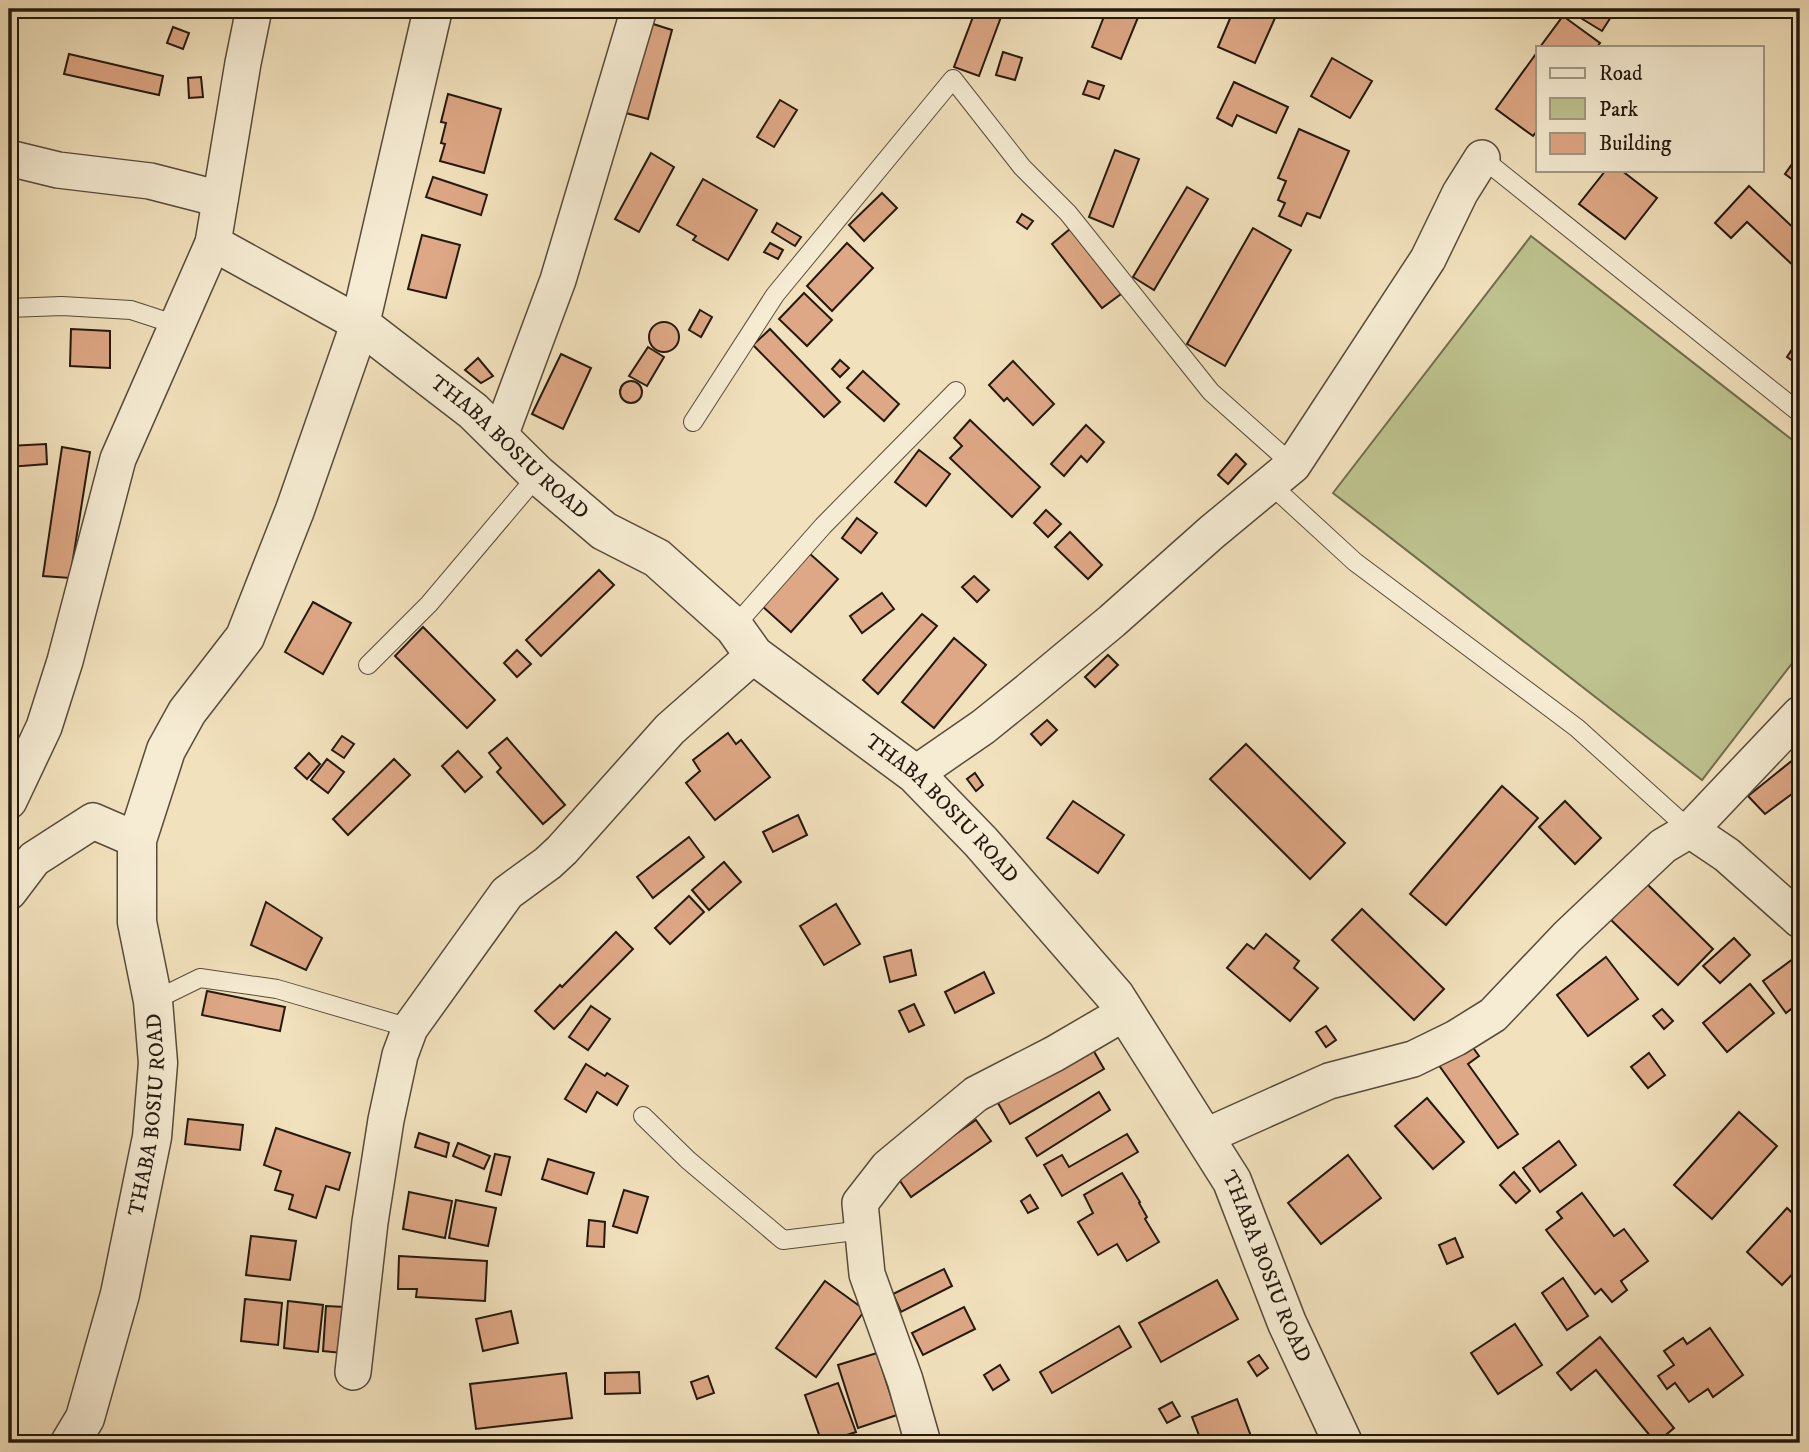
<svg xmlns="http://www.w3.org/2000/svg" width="1809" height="1452" font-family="'IM FELL DW Pica',serif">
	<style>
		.green { fill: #bdc28e; stroke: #706e4e; stroke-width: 2 }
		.building { fill: #dea785; stroke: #24190f; stroke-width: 2 }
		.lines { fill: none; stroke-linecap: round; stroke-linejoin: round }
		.service-casing { stroke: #574b3a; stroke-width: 20 }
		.minor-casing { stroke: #574b3a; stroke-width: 38 }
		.tertiary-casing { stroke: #574b3a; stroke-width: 41 }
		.service { stroke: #f6ecd3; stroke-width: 18 }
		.minor { stroke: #f6ecd3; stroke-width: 35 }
		.tertiary { stroke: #f6ecd3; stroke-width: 38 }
		.labels { text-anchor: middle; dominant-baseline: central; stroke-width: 6; stroke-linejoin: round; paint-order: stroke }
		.street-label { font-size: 21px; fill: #24190f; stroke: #f6ecd3 }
	</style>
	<rect width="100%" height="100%" fill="#f1e1bc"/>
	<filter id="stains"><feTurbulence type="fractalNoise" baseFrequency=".00286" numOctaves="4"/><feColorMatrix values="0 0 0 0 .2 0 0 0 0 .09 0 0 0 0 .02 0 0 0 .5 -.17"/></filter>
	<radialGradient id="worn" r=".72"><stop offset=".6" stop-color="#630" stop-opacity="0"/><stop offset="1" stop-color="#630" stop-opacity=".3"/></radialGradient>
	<path class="green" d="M1531,236L1800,446V653L1702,780L1333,493Z"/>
	<g class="building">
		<path d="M976,9H1004L979,76L954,67Z"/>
		<path d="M1107,9H1125L1139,15L1121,59L1092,47Z"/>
		<path d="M1234,9H1279L1255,63L1218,47Z"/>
		<path d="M1566,9H1616L1602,31Z"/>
		<path d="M1563,16L1600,43L1597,47H1540Z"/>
		<path d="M650,23L672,30L648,119L626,113Z"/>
		<path d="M173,27L189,33L183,49L167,43Z"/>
		<path d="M1538,51V130L1533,136L1496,109Z"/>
		<path d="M1003,52L1022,58L1015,80L996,75Z"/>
		<path d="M69,54L163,76L159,95L64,74Z"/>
		<path d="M1332,58L1372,81L1350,118L1311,96Z"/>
		<path d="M201,77L203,97L189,98L188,78Z"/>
		<path d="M1088,81L1104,86L1099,99L1083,94Z"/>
		<path d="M1234,82L1288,107L1276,133L1237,115L1232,126L1217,118Z"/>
		<path d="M448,94L501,109L484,173L440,161L445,144L441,143L446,123L441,122Z"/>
		<path d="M780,100L797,110L774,147L757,137Z"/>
		<path d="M1299,129L1349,151L1320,218L1307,213L1301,226L1279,216L1285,203L1278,200L1286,181L1278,178Z"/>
		<path d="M1115,150L1139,159L1113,227L1089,217Z"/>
		<path d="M651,153L674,167L639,232L615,219Z"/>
		<path d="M1799,154L1800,155V185L1785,174Z"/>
		<path d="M1606,170H1621L1657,198L1625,239L1579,204Z"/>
		<path d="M433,177L487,195L481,215L426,197Z"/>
		<path d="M703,179L757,210L728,260L693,240L696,236L677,225Z"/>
		<path d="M1749,186L1800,234V272L1747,222L1731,238L1715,223Z"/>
		<path d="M1187,187L1208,199L1154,290L1133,277Z"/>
		<path d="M882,193L897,208L864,241L849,225Z"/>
		<path d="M1022,214L1033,221L1027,229L1017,222Z"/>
		<path d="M777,223L801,237L795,246L772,232Z"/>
		<path d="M1253,228L1291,250L1225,366L1187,344Z"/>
		<path d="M1070,229L1121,294L1102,308L1052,244Z"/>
		<path d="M422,235L460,245L446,298L408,289Z"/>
		<path d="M770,243L783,250L778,259L764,252Z"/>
		<path d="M847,243L873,268L832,311L807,286Z"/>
		<path d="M804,293L832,320L807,346L779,319Z"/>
		<path d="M700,310L712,317L701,337L689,330Z"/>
		<circle cx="664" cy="337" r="15"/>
		<path d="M9,324H16L17,346H9Z"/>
		<path d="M71,329L110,331V368L70,366Z"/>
		<path d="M770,329L840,402L824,417L753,345Z"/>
		<path d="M1800,337V366L1787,357Z"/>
		<path d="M648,347L664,357L647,386L629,376Z"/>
		<path d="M561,354L591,368L563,429L532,414Z"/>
		<path d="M478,358L493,376L481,383L465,370Z"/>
		<path d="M840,360L849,368L840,377L832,369Z"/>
		<path d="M1013,361L1054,404L1033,425L1007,398L1004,401L989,385Z"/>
		<path d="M863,371L899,404L884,421L847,388Z"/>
		<circle cx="631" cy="392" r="11"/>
		<path d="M970,420L1040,487L1012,517L950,458L962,446L954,438Z"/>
		<path d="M1086,425L1104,442L1087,462L1081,456L1064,476L1051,464Z"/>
		<path d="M46,444L47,464L9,467V446Z"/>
		<path d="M62,447L90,452L70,578L43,576Z"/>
		<path d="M919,450L950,474L926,506L895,482Z"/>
		<path d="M1236,454L1246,464L1228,484L1218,475Z"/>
		<path d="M1046,510L1061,524L1048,537L1034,523Z"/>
		<path d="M857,518L877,533L861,553L842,538Z"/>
		<path d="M1070,532L1102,565L1088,579L1055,547Z"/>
		<path d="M809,553L838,579L791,632L762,606Z"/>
		<path d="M599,570L614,585L541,656L526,640Z"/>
		<path d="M974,576L989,590L977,602L962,587Z"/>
		<path d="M882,593L894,609L862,633L850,616Z"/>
		<path d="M313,602L351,623L323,674L285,652Z"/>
		<path d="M922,614L937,626L878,694L863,680Z"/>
		<path d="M423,627L495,700L467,728L395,656Z"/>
		<path d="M954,638L986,665L934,728L902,702Z"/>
		<path d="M517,650L531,664L517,677L504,663Z"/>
		<path d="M1108,655L1118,665L1095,687L1085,677Z"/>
		<path d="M1047,720L1057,730L1041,745L1031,734Z"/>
		<path d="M728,733L736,744L741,740L770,777L715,820L686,783L700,771L693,760Z"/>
		<path d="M342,736L354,744L344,758L332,750Z"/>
		<path d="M507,738L565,805L543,824L497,772L501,768L489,753Z"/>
		<path d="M1246,744L1345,843L1310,879L1210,779Z"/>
		<path d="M458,751L482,777L465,792L442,766Z"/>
		<path d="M309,753L320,764L307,779L295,768Z"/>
		<path d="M1799,755L1800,757V788L1765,814L1748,796Z"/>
		<path d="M327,759L344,772L328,793L311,780Z"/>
		<path d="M394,759L410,775L348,835L333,819Z"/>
		<path d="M975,773L983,785L976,791L967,779Z"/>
		<path d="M1502,786L1538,818L1446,925L1410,894Z"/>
		<path d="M1073,801L1124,835L1098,873L1047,838Z"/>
		<path d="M1565,801L1601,838L1575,864L1539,827Z"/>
		<path d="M798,815L807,835L773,852L763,832Z"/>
		<path d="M689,837L704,857L653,898L637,877Z"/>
		<path d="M724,862L741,882L709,910L692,890Z"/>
		<path d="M1646,883L1713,949L1678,985L1610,919Z"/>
		<path d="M689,896L704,912L670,944L655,928Z"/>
		<path d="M266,902L322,938L306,970L251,945Z"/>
		<path d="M836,904L860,944L824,965L800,926Z"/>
		<path d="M1362,909L1444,989L1414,1020L1332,940Z"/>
		<path d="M616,932L633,949L554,1029L535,1011L560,985L562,987Z"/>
		<path d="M1266,934L1299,961L1294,968L1318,988L1290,1021L1227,968L1247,944L1254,949Z"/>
		<path d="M1734,938L1750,955L1720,983L1703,966Z"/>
		<path d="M911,950L916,975L890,982L884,957Z"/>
		<path d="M1606,957L1638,999L1588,1036L1557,995Z"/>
		<path d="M1793,959L1800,969V1002L1786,1013L1763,981Z"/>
		<path d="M984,972L994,993L955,1013L945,992Z"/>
		<path d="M1750,984L1774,1013L1727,1052L1703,1023Z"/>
		<path d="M207,991L285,1007L280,1031L202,1015Z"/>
		<path d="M914,1004L924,1025L909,1032L899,1011Z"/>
		<path d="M591,1006L610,1019L588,1050L569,1037Z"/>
		<path d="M1662,1009L1673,1021L1664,1029L1653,1016Z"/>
		<path d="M1326,1026L1336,1040L1326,1047L1316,1032Z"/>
		<path d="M1469,1042L1479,1056L1468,1064L1518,1134L1498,1148L1438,1064Z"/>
		<path d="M1092,1048L1104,1069L1010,1124L998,1103Z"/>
		<path d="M1649,1053L1665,1075L1648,1088L1631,1067Z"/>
		<path d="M586,1064L605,1076L607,1073L628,1086L617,1105L597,1092L586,1112L565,1099Z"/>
		<path d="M1099,1092L1110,1110L1037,1156L1026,1138Z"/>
		<path d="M1427,1098L1464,1142L1433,1169L1395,1126Z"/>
		<path d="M1739,1112L1777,1146L1712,1219L1674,1185Z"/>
		<path d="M188,1119L243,1125L240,1150L185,1144Z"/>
		<path d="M976,1120L991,1141L911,1197L896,1175Z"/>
		<path d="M276,1128L350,1153L339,1190L326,1186L316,1218L289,1209L293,1195L275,1190L281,1171L264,1165Z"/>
		<path d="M419,1133L449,1143L446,1157L415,1147Z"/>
		<path d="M1127,1134L1138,1152L1062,1196L1044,1165L1062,1155L1069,1167Z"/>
		<path d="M1559,1141L1576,1165L1540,1192L1523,1168Z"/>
		<path d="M458,1143L490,1156L484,1169L453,1156Z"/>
		<path d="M495,1154L510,1157L501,1195L486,1191Z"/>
		<path d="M1348,1155L1381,1198L1321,1244L1288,1203Z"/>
		<path d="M548,1159L594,1173L587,1194L542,1179Z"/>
		<path d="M1514,1172L1530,1191L1516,1203L1500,1185Z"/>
		<path d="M1122,1173L1140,1202L1139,1203L1147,1217L1145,1219L1159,1242L1127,1261L1117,1244L1098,1255L1078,1222L1093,1213L1084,1195Z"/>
		<path d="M624,1190L648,1197L637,1233L613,1226Z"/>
		<path d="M409,1192L452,1201L445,1238L403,1229Z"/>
		<path d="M1582,1193L1614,1236L1624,1229L1648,1261L1621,1281L1627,1290L1612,1302L1601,1289L1595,1294L1546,1230L1562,1218L1557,1212Z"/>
		<path d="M1030,1195L1038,1208L1028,1213L1021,1201Z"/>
		<path d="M456,1200L496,1208L488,1246L449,1238Z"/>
		<path d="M1787,1208L1800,1220V1266L1782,1285L1747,1252Z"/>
		<path d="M589,1220L605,1222L604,1247L587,1246Z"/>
		<path d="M251,1236L296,1241L290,1280L246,1275Z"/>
		<path d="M1455,1238L1463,1257L1447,1264L1439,1245Z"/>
		<path d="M399,1256L487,1261L485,1301L416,1297L417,1289H398Z"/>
		<path d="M944,1269L952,1286L901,1312L893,1294Z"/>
		<path d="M1563,1278L1588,1316L1567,1330L1542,1293Z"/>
		<path d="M1217,1280L1238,1319L1161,1362L1139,1323Z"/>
		<path d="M825,1281L865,1310L816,1377L776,1348Z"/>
		<path d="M245,1299L282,1303L278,1345L241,1341Z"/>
		<path d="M288,1301L323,1305L318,1352L284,1348Z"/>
		<path d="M326,1306L345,1307L342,1353L323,1351Z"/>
		<path d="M964,1307L975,1329L923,1355L912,1333Z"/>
		<path d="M511,1311L518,1343L483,1351L476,1319Z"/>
		<path d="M1515,1324L1542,1365L1498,1394L1471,1353Z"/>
		<path d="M1119,1326L1131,1347L1052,1393L1040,1372Z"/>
		<path d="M1710,1328L1743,1375L1713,1397L1708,1389L1689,1402L1675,1383L1667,1389L1658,1376L1674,1365L1664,1351L1683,1338L1687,1344Z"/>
		<path d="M1600,1337L1674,1428L1656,1443L1596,1370L1571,1390L1557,1373Z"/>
		<path d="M877,1353L897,1415L858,1428L838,1365Z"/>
		<path d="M1259,1355L1268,1368L1257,1376L1248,1362Z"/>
		<path d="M1000,1365L1009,1380L993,1390L984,1375Z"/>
		<path d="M639,1372L640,1393L605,1394V1373Z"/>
		<path d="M566,1373L572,1418L476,1429L470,1384Z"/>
		<path d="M708,1376L714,1393L697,1399L691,1382Z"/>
		<path d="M838,1383L856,1432L822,1443L805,1395Z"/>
		<path d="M1237,1399L1252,1439L1242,1443H1202L1192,1417Z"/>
		<path d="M1172,1402L1180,1416L1167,1423L1159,1409Z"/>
	</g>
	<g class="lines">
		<g class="service-casing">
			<g id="service">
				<path d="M1482,158L1800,413"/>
				<path d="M9,308L62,306L131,310L177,325"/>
				<path d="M693,422L775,295L953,79L1022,167L1068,213L1211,392L1293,465"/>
				<path d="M1270,484L1355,562L1577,728L1690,830"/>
				<path d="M734,627L823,526L956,391"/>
				<path d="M368,665L429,604L538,475"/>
				<path d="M153,1001L200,978L277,989L410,1028"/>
				<path d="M643,1116L688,1160L783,1240L863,1230"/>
			</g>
		</g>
		<g class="minor-casing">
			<g id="minor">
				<path d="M9,158L58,170L150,181L220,199"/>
				<path d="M213,243L360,324"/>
				<path d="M500,436L558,280L639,9"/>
				<path d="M915,774L983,727L1029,690L1112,621L1212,532L1293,465L1428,259L1460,193L1482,158"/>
				<path d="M9,801L44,727L65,661L118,459L213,243L243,63L254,9"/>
				<path d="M1690,830L1727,855L1800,920"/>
				<path d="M9,892L34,859L93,821L137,840"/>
				<path d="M1204,1137L1329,1081L1413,1059L1456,1038L1493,1015L1567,937L1663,846L1690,830L1800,714"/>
				<path d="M353,1372L370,1222L386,1120L400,1055L410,1028L507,893L548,863L562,850L670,729L754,655"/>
				<path d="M923,1443L905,1380L867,1274L860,1203L888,1167L976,1094L1054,1054L1126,1012"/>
			</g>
		</g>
		<g class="tertiary-casing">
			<g id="tertiary">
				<path id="s1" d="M360,324L473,411L538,475L604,531L657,558L734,627L754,655L915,774L981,842L1115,996L1232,1181L1287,1323L1343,1443"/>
				<path id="s2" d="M70,1443L85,1418L120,1294L152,1137L158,1063L153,1001L137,922V840L166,750L187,712L245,637L295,510L360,324L433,9"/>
			</g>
		</g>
		<use href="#service" class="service"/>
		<use href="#minor" class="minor"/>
		<use href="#tertiary" class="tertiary"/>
	</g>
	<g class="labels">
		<g class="street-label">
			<text stroke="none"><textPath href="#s1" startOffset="194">THABA BOSIU ROAD</textPath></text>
			<text stroke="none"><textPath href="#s1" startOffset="761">THABA BOSIU ROAD</textPath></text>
			<text stroke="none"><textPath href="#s2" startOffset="340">THABA BOSIU ROAD</textPath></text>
			<text stroke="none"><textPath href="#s1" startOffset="1328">THABA BOSIU ROAD</textPath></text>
		</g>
	</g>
	<rect width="1809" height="1452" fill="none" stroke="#f1e1bc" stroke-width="35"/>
	<rect x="10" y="10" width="1788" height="1431" fill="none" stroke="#24190f" stroke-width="3.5"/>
	<rect x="18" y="18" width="1774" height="1417" fill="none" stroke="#24190f" stroke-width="2"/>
	<rect x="1536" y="46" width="228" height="126" fill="#f6ecd3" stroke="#a29885" stroke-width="2"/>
	<rect x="1550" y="68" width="35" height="10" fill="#f6ecd3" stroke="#a29885" stroke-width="2"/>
	<text x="1599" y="80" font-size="21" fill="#24190f">Road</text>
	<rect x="1550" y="98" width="35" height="21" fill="#bdc28e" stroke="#a29885" stroke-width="2"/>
	<text x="1599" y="116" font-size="21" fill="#24190f">Park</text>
	<rect x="1550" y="133" width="35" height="21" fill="#dea785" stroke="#a29885" stroke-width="2"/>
	<text x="1599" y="150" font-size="21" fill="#24190f">Building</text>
	<rect width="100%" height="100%" filter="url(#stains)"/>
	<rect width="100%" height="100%" fill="url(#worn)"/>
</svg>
